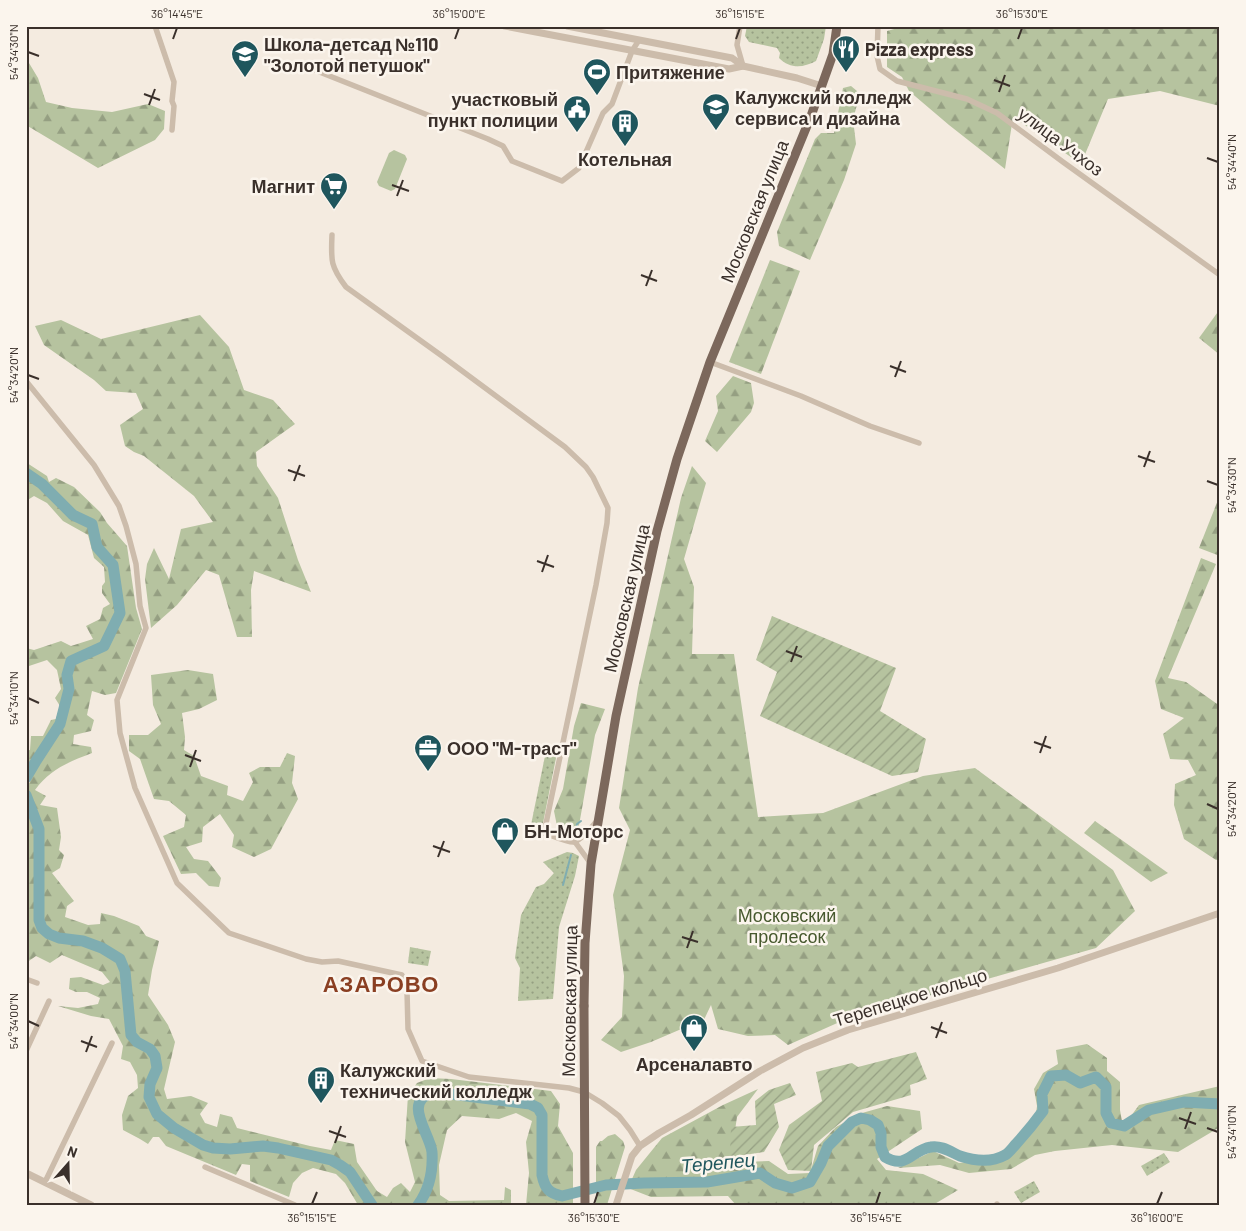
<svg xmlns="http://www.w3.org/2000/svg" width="1246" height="1231" font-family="Barlow,sans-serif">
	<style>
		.grass { fill: url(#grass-dots) }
		.forest { fill: url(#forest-firs) }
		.garden { fill: url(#garden-furrows) }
		.pitch { fill: #b6c39f }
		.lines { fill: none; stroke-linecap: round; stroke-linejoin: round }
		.stream { stroke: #7fadb1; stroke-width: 2 }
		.river { stroke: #7fadb1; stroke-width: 11 }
		.minor { stroke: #ccbcab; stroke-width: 5.5 }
		.tertiary { stroke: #ccbcab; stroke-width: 7 }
		.primary { stroke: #7c685c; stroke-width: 9 }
		.primary-bridge { stroke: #7c685c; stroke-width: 9 }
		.ticks { fill: none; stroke: #3a302b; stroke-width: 2 }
		.labels { text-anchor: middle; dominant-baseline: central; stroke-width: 5; stroke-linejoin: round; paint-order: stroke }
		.poi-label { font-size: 18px; font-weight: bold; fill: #3a302b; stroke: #fbf5ed; text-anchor: start }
		.street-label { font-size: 18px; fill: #3a302b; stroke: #fbf5ed }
		.park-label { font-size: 18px; fill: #47592e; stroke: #fbf5ed }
		.water-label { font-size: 19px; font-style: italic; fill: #1f565d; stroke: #fbf5ed }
		.district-label { font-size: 22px; font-weight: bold; letter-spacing: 1px; fill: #8a3f22; stroke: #fbf5ed }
		.neatline { fill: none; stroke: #3a302b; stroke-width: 2 }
		.ticks-label { font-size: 12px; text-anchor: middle; fill: #3a302b }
	</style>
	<defs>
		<pattern id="grass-dots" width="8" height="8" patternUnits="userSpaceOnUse" patternTransform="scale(1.25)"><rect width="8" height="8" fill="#b6c39f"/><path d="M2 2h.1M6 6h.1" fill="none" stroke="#959f82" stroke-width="1.8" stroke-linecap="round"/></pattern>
		<pattern id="forest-firs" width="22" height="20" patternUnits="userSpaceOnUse" patternTransform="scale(1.25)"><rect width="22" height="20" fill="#b6c39f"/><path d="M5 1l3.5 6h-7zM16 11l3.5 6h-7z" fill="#959f82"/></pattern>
		<pattern id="garden-furrows" width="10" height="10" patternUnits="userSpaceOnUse" patternTransform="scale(1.25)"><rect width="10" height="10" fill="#b6c39f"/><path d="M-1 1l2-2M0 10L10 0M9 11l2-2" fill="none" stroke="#959f82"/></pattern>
	</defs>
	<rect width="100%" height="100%" fill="#f4ebe0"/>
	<g class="grass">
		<path d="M747,26H826L824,39L816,61C803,68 790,69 779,58L780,53L777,48L749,42L745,36Z"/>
		<path d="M547,746L558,748L542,828L531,825Z"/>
		<path d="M567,852L573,853L579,856L575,876L559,927L553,999L518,1001L520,968L515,958L521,915L536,887L544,884L554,873L543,862Z"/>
		<path d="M410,947L431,951L428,966L408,963Z"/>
		<path d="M1164,1153L1170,1162L1147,1176L1141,1166Z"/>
		<path d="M1034,1181L1040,1192L1021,1203L1014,1192Z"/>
	</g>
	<g class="forest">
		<path d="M905,26H1220V106L1160,91L1108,99L1081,164L1013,117L1005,169L949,125L909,91L902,77L887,67V31Z"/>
		<path d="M26,58L38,78L46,102L72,108L112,112L148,104L165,111L164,129L155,140L98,168L26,125Z"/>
		<path d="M851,86L857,91L859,98L853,119L856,144L844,180L810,260L779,246L777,232L815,139L821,133H834L843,88Z"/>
		<path d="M770,260L800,271L761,374L729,362Z"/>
		<path d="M1220,309V355L1199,338Z"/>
		<path d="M200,315L229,347L244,390L273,400L295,424L256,452L257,466L278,498L298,560L311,592L254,571L251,590L252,637H237L219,575L206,570L177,605L151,628L145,579L147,564L154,548L169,579L181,529L213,522L194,496L144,456L134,452L125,446L120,425L143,409L136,393L106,391L94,380L44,345L35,326L61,320L101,339Z"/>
		<path d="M733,376L751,383L754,403L751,412L717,452L705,441L718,411L716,396Z"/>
		<path d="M27,463L47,476L49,482L56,478L74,487L100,512L107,523L127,546L136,608L142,629L116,693L105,695L92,691L87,715L94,720L91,731L74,735L73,744L91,747L92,753C69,762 50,769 35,790L46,796L40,805L57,808L61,837L59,850L64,855L60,868L52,873L74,901L67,906L65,917L88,925L100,924L101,913L114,916L139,926L146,936L159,941L152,970L148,995L168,1025L175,1042L164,1089L167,1099L191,1096L208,1103L200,1114L205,1123L217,1127L220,1114L232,1117L237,1128L310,1146L331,1150L335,1140L354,1144L357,1162L377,1191L387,1197L393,1188L401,1183L410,1192L415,1182L405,1142L408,1095L417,1083L430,1078L451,1079L551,1091L560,1104L558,1126L573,1153V1205H526L529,1173L526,1142L532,1121L516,1113L499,1119L462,1116L447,1130L439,1165L440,1195L449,1201L504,1200L505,1187L511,1190V1205H358L345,1183L336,1174L313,1168L302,1173L293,1183L289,1197L250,1181V1165L242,1164L236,1175L166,1146L159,1137H153L148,1144L140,1139L123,1130L122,1115L128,1096L138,1088L137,1075L130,1062L121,1059L123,1046L109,1019L91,1016L58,1006L78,1008L98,1004L100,998L87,992H76L69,989L70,978L81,977L103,985L110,982L102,972L62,955L50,963L36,956L26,963V827L27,826L26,824V795L30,796L28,786L32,777L26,770V751L30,750L31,736H43L51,720L56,719L60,706L55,698L61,689L57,670L47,660L26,667V648L34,650L61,641L71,646L93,639L86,626L100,619L103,608L110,604L102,593V586L105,582L104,567L94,558L88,535L63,521L47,503L34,496L26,501V464Z"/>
		<path d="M692,466L706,483L684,559L694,587L692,654H734L758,817L823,813L923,776L975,768L1113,870L1135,911L1096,948L844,1020L788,1045L775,1035L748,1036L718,1029L711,1005L699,1030L686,1027L651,1042L621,1052L601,1040L622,1017L624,976L613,895L630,830L619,808L638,688L681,498Z"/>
		<path d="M1220,495V556L1199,548Z"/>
		<path d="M1201,558L1216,564L1168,678L1186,682L1220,706V860H1216L1184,839L1174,805L1175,784L1196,775L1188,760L1170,759L1163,734L1184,718L1161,709L1155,681Z"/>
		<path d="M188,670L213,674L217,700L199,709L182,713L185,737L184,750L194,756L201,776L228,786L227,795L243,801L253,782L249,773L260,767H280L287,753L295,756L292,783L298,799L271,849L254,857L232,847L234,835L220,814L203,827L202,842L186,847L194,859L208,861L221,878L219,887L209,886L196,873L181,874L163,836L184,827L186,815L169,801L154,799L140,759L129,751V735H148L161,724L153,705L151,675Z"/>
		<path d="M581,703L605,709L595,735L578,831L557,826L554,811L563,789L574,726Z"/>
		<path d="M1095,821L1168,873L1151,882L1084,833Z"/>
		<path d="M1087,1044L1107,1058V1071L1120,1082V1110L1123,1127L1139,1105L1220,1086V1127L1178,1152L1112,1145L1055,1151L1035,1155L1011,1169L969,1173L940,1165L898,1168L933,1151L959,1163L994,1159L1035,1120L1037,1106L1034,1089L1043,1073L1058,1064L1056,1050Z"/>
		<path d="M758,1089L737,1117L734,1137L739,1162L769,1161L788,1174L810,1173L818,1146L836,1127L862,1113L887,1106L920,1111L922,1129L877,1159L886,1170L923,1174L958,1190L933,1205H736L728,1196L651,1197L628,1188L636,1170L662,1138L723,1105Z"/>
		<path d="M615,1134L623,1141L625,1147L607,1205H596V1147L600,1141H602L608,1136Z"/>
	</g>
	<g class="garden">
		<path d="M772,616L896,668L880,711L926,739L918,772L892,776L760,716L777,672L756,660Z"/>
		<path d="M916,1052L927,1079L910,1085L911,1095L853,1112L814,1145L811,1171L788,1170L779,1150L789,1125L822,1101L816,1072L852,1063L858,1067Z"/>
		<path d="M790,1083L796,1095L774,1104L779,1127L764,1152L730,1157L731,1127L756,1125L755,1101L769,1090Z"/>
	</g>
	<path class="pitch" d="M394,150L405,155L407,159L395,189L391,191L379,186L377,182L389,153Z"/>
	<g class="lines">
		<g class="stream">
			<path d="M576,829L577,824L581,821"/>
			<path d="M563,885L571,855"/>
		</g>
		<g class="river">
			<path d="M26,473L42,484L73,515L92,524L97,547L113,565L120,613L104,646L71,661L67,675L69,689L60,724L36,761L26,778"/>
			<path d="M26,795L39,829V920L42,928L49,934L59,938L83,941L102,948L120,959L125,971L131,1035L137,1042L150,1049L155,1056L157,1068L150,1084L149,1097L157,1114L174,1128L203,1145L213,1148L230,1149L263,1146L278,1148L331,1160L340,1165L350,1172L372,1205"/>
			<path d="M418,1205C429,1190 433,1170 432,1152C430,1133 401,1101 434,1092L530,1104L538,1108L542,1115V1175C545,1189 549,1193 562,1196L606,1185L644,1183L707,1182L760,1173L775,1183L792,1188L810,1182L821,1163L828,1146L852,1122L861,1118L870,1120L878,1125L881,1133V1147L885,1157C907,1170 911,1150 931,1147C941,1145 951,1152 960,1156C975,1161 991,1163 1005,1155C1009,1153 1013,1147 1016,1144C1026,1133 1035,1122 1043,1111L1042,1094L1051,1076L1066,1075L1080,1083L1096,1077L1106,1087V1113L1111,1123L1124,1126L1149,1110L1184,1102L1220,1104"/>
		</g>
		<g class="minor">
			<path d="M155,26L174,82L172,101L174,106L172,130"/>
			<path d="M740,26L737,45L743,66"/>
			<path d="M878,26L877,56L880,69L897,81L967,99L997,113L1063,162L1220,275"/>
			<path d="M312,69L488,139L503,146L512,161L562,181L579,168L603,113L612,104L632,51L639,40"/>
			<path d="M332,235C331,260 330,266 346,287L442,356L565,447L586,467L593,477L608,508L607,523L596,585L544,833C551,835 568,843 574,842C582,840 592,826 598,820"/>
			<path d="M710,362L801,396L870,426L919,443"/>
			<path d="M26,381L94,465L119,506L126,526L136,564L140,606L146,628L117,700L120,733L135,788L177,883L229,933L306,959L322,962L338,961L402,975L407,991L408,1029L422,1061L469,1077L569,1088L584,1092L602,1103L619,1116L630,1130L640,1146"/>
			<path d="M575,842L591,864"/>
			<path d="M26,979L37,983"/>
			<path d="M26,1051L49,1001"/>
			<path d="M205,1167L295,1205"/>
			<path d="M45,1182L112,1043"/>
			<path d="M997,1204V1205"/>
		</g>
		<g class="tertiary">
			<path d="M505,26L729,69L743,66L797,78L822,86"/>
			<path d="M567,26L732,58L743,66"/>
			<path d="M26,1173L91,1205"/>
			<path d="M616,1205L632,1156L640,1146L659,1133L691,1115L760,1071L803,1048L848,1030L1058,968L1220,913"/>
		</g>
		<path class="primary" d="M584,1006L585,943L591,864L616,716L657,531L677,459L710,362L811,116L833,54L837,26"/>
		<path class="primary-bridge" d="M584,1006L585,1205"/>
	</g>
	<path class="ticks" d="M173,39L177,28M455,39L459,28M736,39L740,28M1018,39L1022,28M28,52L39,56M994,80L1010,86M999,92L1005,75M144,94L160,100M149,105L155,89M1207,158L1218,162M392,185L409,191M397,196L403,180M641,275L657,281M646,286L652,270M890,366L906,372M28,375L39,379M895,377L901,361M1138,456L1155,462M1144,467L1150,451M288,470L305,476M294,481L300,465M1207,481L1218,485M537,561L554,567M542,572L548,555M786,651L802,657M791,662L797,646M28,698L39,703M1034,742L1051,748M1040,753L1046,736M185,755L201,761M190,767L196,750M1207,804L1218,809M433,846L450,852M438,857L444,841M682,937L698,942M687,948L693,931M28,1021L39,1026M931,1027L947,1033M936,1038L942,1022M81,1041L97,1047M86,1052L92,1036M1179,1118L1196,1124M1207,1128L1218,1132M1185,1129L1191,1112M329,1131L346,1137M335,1143L341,1126M312,1204L317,1192M594,1204L598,1192M876,1204L880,1192M1157,1204L1162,1192"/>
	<defs>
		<g id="restaurant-pin" transform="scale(1.4375)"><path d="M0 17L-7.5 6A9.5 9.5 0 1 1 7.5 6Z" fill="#1f565d" stroke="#fbf5ed"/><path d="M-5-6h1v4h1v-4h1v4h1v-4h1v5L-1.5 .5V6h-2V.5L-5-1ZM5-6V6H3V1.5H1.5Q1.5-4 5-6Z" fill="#fff"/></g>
		<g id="school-pin" transform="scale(1.4375)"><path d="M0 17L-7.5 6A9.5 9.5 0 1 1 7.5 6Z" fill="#1f565d" stroke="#fbf5ed"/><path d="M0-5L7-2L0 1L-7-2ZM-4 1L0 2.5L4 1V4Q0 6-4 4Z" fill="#fff"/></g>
		<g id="stadium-pin" transform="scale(1.4375)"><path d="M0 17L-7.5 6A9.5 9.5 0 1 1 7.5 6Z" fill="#1f565d" stroke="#fbf5ed"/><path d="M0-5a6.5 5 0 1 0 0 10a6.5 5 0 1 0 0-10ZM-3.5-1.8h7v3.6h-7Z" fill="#fff"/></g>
		<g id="university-pin" transform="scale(1.4375)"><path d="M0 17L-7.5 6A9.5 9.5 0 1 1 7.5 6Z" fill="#1f565d" stroke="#fbf5ed"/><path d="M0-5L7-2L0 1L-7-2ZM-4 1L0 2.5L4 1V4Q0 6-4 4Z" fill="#fff"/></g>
		<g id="civic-pin" transform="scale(1.4375)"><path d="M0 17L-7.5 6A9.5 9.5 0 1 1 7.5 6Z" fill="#1f565d" stroke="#fbf5ed"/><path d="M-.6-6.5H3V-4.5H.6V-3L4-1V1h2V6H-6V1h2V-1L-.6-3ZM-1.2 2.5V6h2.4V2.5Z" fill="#fff"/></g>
		<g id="building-pin" transform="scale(1.4375)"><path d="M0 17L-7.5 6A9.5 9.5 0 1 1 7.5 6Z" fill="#1f565d" stroke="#fbf5ed"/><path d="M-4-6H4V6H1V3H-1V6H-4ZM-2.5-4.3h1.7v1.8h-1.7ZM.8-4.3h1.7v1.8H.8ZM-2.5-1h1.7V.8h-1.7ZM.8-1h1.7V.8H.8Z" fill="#fff"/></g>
		<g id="supermarket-pin" transform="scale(1.4375)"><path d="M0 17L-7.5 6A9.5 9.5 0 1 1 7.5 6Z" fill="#1f565d" stroke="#fbf5ed"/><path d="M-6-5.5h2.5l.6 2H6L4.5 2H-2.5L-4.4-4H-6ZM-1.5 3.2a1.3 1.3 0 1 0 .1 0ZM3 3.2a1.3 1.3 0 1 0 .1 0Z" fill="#fff"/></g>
		<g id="office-pin" transform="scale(1.4375)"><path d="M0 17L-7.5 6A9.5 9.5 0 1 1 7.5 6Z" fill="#1f565d" stroke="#fbf5ed"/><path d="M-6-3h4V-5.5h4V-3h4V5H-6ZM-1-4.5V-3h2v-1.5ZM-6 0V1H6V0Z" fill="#fff"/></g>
		<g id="shop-pin" transform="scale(1.4375)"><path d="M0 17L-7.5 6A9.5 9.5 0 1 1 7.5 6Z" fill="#1f565d" stroke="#fbf5ed"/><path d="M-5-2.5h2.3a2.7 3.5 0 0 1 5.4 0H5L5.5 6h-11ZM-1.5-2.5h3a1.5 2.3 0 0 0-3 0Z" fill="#fff"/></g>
	</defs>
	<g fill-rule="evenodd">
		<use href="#restaurant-pin" x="846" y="49"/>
		<use href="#school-pin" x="245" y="54"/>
		<use href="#stadium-pin" x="597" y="72"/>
		<use href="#university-pin" x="716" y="107"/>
		<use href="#civic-pin" x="577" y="109"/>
		<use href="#building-pin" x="625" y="123"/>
		<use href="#supermarket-pin" x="334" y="186"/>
		<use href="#office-pin" x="428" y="748"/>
		<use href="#shop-pin" x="505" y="831"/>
		<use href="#shop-pin" x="694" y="1028"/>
		<use href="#building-pin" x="321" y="1080"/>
	</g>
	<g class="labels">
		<g class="poi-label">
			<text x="264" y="44">Школа-детсад №110<tspan x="264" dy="21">"Золотой петушок"</tspan></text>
			<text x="865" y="49">Pizza express</text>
			<text x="616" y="72">Притяжение</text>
			<text x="735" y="97">Калужский колледж<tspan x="735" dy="21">сервиса и дизайна</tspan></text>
			<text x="558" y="99" text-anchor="end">участковый<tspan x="558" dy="21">пункт полиции</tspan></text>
			<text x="625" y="159" text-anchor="middle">Котельная</text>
			<text x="315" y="186" text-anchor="end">Магнит</text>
			<text x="447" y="748">ООО "М-траст"</text>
			<text x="524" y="831">БН-Моторс</text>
			<text x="694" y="1064" text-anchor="middle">Арсеналавто</text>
			<text x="340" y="1070">Калужский<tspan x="340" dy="21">технический колледж</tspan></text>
		</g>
		<g class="street-label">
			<text transform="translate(1061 141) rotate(37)">улица Учхоз</text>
			<text transform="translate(754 211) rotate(-68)">Московская улица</text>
			<text transform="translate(626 598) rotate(-77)">Московская улица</text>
			<text transform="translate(910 997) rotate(-17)">Терепецкое кольцо</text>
			<text transform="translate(569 1001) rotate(-89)">Московская улица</text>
		</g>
		<g class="park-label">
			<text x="787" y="915">Московский<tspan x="787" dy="21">пролесок</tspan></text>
		</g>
		<g class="water-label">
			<text transform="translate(718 1162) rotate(-5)">Терепец</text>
		</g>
		<g class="district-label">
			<text x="381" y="983">АЗАРОВО</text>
		</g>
	</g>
	<rect width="1246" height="1231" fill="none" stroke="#fbf5ed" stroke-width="55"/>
	<g transform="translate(68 1164) rotate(20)" stroke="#fbf5ed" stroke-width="4" paint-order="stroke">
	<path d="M0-4L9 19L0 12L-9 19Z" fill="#3a302b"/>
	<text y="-8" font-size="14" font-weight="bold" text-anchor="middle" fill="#3a302b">N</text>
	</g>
	<rect x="28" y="28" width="1190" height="1176" class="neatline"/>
	<g class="ticks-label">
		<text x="177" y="18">36°14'45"E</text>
		<text x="459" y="18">36°15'00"E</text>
		<text x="740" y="18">36°15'15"E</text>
		<text x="1022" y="18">36°15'30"E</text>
		<text transform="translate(14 52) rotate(-90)" y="4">54°34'30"N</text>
		<text transform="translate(1232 162) rotate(-90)" y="4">54°34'40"N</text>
		<text transform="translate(14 375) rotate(-90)" y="4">54°34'20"N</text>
		<text transform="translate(1232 485) rotate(-90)" y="4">54°34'30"N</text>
		<text transform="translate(14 698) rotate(-90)" y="4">54°34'10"N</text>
		<text transform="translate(1232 809) rotate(-90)" y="4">54°34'20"N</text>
		<text transform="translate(14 1021) rotate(-90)" y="4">54°34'00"N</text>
		<text transform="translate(1232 1132) rotate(-90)" y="4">54°34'10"N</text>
		<text x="312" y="1222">36°15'15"E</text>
		<text x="594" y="1222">36°15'30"E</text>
		<text x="876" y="1222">36°15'45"E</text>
		<text x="1157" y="1222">36°16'00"E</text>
	</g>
</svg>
